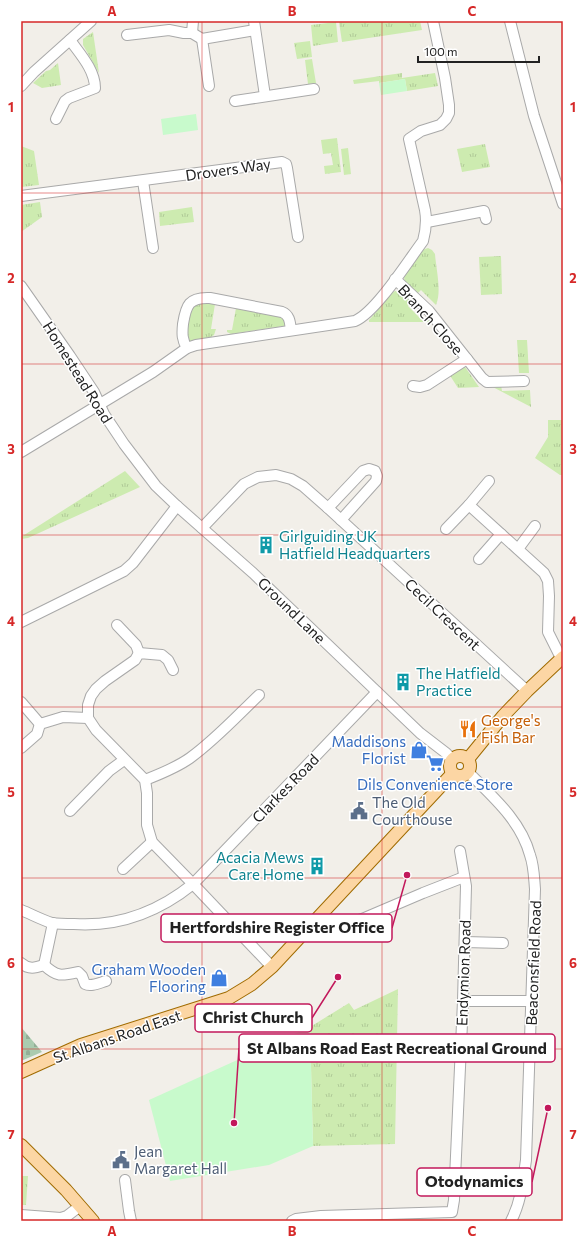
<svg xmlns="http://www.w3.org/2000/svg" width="584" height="1242" font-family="Commissioner,sans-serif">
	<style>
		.grass { fill: url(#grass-tufts) }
		.cemetery { fill: url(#cemetery-stones) }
		.park { fill: #c8facc }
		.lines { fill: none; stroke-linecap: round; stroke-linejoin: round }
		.minor-casing { stroke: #a9a9a9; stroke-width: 12 }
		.major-casing { stroke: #a06b00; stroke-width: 14 }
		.minor { stroke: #fff; stroke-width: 10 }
		.major { stroke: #fcd6a4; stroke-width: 12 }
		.grid { fill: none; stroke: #d62828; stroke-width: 1; stroke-opacity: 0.55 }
		.labels { text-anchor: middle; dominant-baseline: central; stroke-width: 3; stroke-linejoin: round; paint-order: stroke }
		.street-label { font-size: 15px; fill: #222; stroke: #fff }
		.culture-label { font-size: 15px; fill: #0d838f; stroke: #fff; text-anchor: start }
		.food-label { font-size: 15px; fill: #c56008; stroke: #fff; text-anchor: start }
		.shop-label { font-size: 15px; fill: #366cbe; stroke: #fff; text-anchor: end }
		.service-label { font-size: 15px; fill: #4e5e75; stroke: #fff; text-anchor: start }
		.leader { fill: none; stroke: #c2185b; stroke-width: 1.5 }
		.callout-dot { fill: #c2185b; stroke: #fff; stroke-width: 1.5 }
		.callout { fill: #fff; stroke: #c2185b; stroke-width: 1.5 }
		.callout-label { font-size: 16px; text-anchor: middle; font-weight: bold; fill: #222 }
		.neatline { fill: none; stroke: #d62828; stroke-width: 1.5 }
		.grid-label { font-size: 13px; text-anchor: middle; font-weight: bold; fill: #d62828 }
	</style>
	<defs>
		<pattern id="grass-tufts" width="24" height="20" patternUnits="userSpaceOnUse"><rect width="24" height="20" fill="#cdebb0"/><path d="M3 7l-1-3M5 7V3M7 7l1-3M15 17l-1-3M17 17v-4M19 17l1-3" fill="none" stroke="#b0c997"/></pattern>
		<pattern id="cemetery-stones" width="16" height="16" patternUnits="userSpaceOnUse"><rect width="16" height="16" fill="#aacbaf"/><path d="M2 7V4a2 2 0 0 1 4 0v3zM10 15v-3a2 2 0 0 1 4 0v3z" fill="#92ae96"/></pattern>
	</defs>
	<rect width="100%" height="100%" fill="#f2efe9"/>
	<g class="grass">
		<path d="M343,21H420L422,30L342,42L339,22Z"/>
		<path d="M336,22L338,42L313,46L311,25Z"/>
		<path d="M93,32L99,73L83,45V39Z"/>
		<path d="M310,41L312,57L297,59L294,43Z"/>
		<path d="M312,59L316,83L308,84L305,60Z"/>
		<path d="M58,63L61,85L42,88L33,83L46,71L50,70Z"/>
		<path d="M402,73V78L435,73L438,86L407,91L405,79L379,83V81L354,84L353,80Z"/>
		<path d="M337,138L341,172L325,174L324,166L333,165L331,153L323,154L321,140Z"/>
		<path d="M485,144L490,167L462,172L457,149Z"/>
		<path d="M21,146L34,151L39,185L21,187Z"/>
		<path d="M348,148L351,174L344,175L341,149Z"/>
		<path d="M40,202L42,217L21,232V205Z"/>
		<path d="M192,207L194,222L160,226L159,212Z"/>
		<path d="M428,248L432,250L435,254C436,269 442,291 436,305L421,290L416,295C409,289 404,285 404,276L422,250Z"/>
		<path d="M501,256L502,294L481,295L479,257Z"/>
		<path d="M395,291C402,290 406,296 411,300V303L408,306L423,321L426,318H429L432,320L429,322H369V320L371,318L392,293Z"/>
		<path d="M197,301L215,304L211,329H216L214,335L211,337L192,342L187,341L185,339L188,309Z"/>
		<path d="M236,308L284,315L286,323L284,326L231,334L227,332V330H232Z"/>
		<path d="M517,340H527L529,373H519Z"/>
		<path d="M463,364L479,387L458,388L449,374Z"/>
		<path d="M489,385H501L502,391L530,390L531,407Z"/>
		<path d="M548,420H563V475H560L535,458L548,437Z"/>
		<path d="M125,471L140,487L28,538L21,539V537Z"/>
		<path d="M398,989L395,1144L313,1146L310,1027L349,1003L354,1010Z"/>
		<path d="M21,1176H28L26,1205H21Z"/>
	</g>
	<path class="cemetery" d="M21,1027L42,1052L21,1061Z"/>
	<g class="park">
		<path d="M405,79L407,91L381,95L379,83Z"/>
		<path d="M196,114L198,130L163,135L161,119Z"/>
		<path d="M310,1027L313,1146L269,1165L170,1181L149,1100Z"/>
	</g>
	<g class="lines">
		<g class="minor-casing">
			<g id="minor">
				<path d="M254,21L265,96"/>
				<path d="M510,21L534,116L563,204"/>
				<path d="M192,33L193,21"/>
				<path d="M127,35L169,30L184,33H192L202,39L255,30"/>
				<path d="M202,39L209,86"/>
				<path d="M21,86L34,72L91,21"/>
				<path d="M235,101L314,89"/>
				<path d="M56,119L65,101L69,98L95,88C95,70 80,54 70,40"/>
				<path d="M143,181L153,248"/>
				<path d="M21,196L282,162L286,164L287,168L298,237"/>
				<path d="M427,222L484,211L486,219"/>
				<path d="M395,279L429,311L482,378L487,382L524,381"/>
				<path d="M21,286L70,356L94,392L104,414L124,444L156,486L177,506L253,573L420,733L446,753L452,759"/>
				<path d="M187,348C182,340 182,334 183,324C186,305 189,297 210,298L282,312C290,315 290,323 291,330"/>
				<path d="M413,386L420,387L427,385L467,359"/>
				<path d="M21,452L153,372L187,348L196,345L355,321C376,312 408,261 423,241C426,230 427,221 425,210L409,139L421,131L440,125L446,119L449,113V105L445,78L433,21"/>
				<path d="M489,481L469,505L544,573L548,581L549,596L548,632L561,658"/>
				<path d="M328,508L363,471L369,469L375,471L377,476L376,481L341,520"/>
				<path d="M202,528L244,484L258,477L276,475L291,479L303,486L328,508L527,691"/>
				<path d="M446,529L469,505"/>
				<path d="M518,549L535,526"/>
				<path d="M479,559L501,534"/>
				<path d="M21,622L124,571L133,563L177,506"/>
				<path d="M117,625L136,645L139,653"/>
				<path d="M173,670L168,660L162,655L139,653L135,660L105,681L96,689L91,696L88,705V718L96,730L145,780L147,793V825L152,842L193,884L377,692"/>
				<path d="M21,702L40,724"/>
				<path d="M21,748L37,734L40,724L63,717L88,718"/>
				<path d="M468,772C493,797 521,821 530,855C534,866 534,878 535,889L526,1160C523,1181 521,1202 511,1221"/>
				<path d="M145,780C160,774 176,768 190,758C215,740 236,717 259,695"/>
				<path d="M70,811L109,771L124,760"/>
				<path d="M123,869L152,842"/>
				<path d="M21,910C31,914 42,920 52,923C59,924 67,924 74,924C119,927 157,913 193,884L272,967"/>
				<path d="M304,932L311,935L362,919L423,893L464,877"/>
				<path d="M465,942L503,943"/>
				<path d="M21,963C29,970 35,968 44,965C57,977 61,976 78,972L82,976L85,984C91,987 99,983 106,981"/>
				<path d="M44,965L53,923"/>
				<path d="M463,1001H531"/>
				<path d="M125,1180L129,1211L131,1221"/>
				<path d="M21,1215L61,1218L67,1216L80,1206"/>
				<path d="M292,1221L296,1219L321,1216L452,1212L454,1200L463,1001L466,886L460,851"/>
			</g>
		</g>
		<g class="major-casing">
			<g id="major">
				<circle cx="460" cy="766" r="10"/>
				<path d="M468,759L503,716L527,691L563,657"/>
				<path d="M21,1072L81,1045L229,998L252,984L272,967L452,774"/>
				<path d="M21,1145L66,1190L93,1221"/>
			</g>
		</g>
		<use href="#minor" class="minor"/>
		<use href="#major" class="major"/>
	</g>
	<path class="grid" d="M202,21V1221M382,21V1221M21,193H563M21,364H563M21,535H563M21,707H563M21,878H563M21,1049H563"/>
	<defs>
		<g id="building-bare" transform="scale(1.38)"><path d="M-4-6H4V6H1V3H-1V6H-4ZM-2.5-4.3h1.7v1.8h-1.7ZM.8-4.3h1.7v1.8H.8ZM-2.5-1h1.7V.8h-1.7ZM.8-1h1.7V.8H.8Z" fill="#0f9aa8" stroke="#fff" stroke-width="2.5" paint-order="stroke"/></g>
		<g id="restaurant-bare" transform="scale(1.38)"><path d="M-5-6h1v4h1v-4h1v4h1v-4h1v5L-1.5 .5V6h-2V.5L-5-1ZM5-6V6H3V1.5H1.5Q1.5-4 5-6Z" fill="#e8710a" stroke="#fff" stroke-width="2.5" paint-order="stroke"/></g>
		<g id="shop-bare" transform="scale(1.38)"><path d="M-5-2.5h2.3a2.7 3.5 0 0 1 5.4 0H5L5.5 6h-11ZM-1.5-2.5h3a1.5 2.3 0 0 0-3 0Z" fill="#3f7fe0" stroke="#fff" stroke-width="2.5" paint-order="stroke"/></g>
		<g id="supermarket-bare" transform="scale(1.38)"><path d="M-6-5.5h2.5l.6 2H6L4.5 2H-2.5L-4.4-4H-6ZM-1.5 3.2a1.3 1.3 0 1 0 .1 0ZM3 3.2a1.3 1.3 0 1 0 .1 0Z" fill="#3f7fe0" stroke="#fff" stroke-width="2.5" paint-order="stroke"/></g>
		<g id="civic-bare" transform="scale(1.38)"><path d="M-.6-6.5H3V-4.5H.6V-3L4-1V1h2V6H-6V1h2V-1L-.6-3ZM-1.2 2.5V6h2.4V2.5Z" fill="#5c6f8a" stroke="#fff" stroke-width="2.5" paint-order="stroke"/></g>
	</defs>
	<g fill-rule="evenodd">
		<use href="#building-bare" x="266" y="545"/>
		<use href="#building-bare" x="403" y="682"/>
		<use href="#restaurant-bare" x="468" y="729"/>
		<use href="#shop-bare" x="419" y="750"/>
		<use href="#supermarket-bare" x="435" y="763"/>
		<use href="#civic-bare" x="359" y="811"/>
		<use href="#building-bare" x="317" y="866"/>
		<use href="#shop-bare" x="219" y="978"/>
		<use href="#civic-bare" x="121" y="1160"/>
	</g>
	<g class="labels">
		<g class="street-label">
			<text transform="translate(228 169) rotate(-8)">Drovers Way</text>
			<text transform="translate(431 319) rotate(48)">Branch Close</text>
			<text transform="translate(78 372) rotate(58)">Homestead Road</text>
			<text transform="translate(292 610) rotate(44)">Ground Lane</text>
			<text transform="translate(443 614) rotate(43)">Cecil Crescent</text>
			<text transform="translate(285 788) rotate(-46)">Clarkes Road</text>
			<text transform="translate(533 963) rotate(-88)">Beaconsfield Road</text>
			<text transform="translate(463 973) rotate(-88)">Endymion Road</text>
			<text transform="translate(117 1036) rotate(-19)">St Albans Road East</text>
		</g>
		<g class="culture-label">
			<text x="279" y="536">Girlguiding UK<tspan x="279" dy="17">Hatfield Headquarters</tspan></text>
			<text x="416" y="673">The Hatfield<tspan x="416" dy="17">Practice</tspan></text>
			<text x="304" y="857" text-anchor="end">Acacia Mews<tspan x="304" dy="17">Care Home</tspan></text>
		</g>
		<g class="food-label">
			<text x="481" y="720">George's<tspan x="481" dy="17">Fish Bar</tspan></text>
		</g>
		<g class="shop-label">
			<text x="406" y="741">Maddisons<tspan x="406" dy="17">Florist</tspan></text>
			<text x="435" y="784" text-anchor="middle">Dils Convenience Store</text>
			<text x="206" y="969">Graham Wooden<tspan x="206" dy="17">Flooring</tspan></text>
		</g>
		<g class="service-label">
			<text x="372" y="802">The Old<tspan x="372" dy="17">Courthouse</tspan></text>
			<text x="134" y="1151">Jean<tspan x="134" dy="17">Margaret Hall</tspan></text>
		</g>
	</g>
	<path class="leader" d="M407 875L392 928M338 977L312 1018M234 1123L239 1048M548 1108L532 1182"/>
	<g class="callout-dot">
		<circle cx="407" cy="875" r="4"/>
		<circle cx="338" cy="977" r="4"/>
		<circle cx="234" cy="1123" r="4"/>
		<circle cx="548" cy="1108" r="4"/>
	</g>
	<g class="callout">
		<rect x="161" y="914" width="231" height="28" rx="4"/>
		<rect x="195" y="1004" width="117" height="28" rx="4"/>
		<rect x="239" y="1034" width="316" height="28" rx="4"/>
		<rect x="417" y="1168" width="115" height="28" rx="4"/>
	</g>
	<g class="callout-label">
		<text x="277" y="933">Hertfordshire Register Office</text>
		<text x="253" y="1023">Christ Church</text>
		<text x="397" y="1054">St Albans Road East Recreational Ground</text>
		<text x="474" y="1187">Otodynamics</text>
	</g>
	<rect width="584" height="1242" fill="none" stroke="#ffffff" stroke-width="44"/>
	<path d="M418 56v6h121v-6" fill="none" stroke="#222222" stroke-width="2"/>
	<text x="424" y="56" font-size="12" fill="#222222" stroke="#ffffff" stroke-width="3" paint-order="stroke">100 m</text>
	<rect x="22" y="22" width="540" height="1198" class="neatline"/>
	<g class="grid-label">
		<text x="112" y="16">A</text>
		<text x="292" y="16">B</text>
		<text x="472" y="16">C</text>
		<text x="11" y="112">1</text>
		<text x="573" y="112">1</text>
		<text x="11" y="283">2</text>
		<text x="573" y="283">2</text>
		<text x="11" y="454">3</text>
		<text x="573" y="454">3</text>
		<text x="11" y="626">4</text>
		<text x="573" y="626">4</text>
		<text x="11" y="797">5</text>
		<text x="573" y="797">5</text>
		<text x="11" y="968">6</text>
		<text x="573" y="968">6</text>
		<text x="11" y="1139">7</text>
		<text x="573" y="1139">7</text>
		<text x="112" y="1236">A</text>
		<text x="292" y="1236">B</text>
		<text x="472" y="1236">C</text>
	</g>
</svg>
